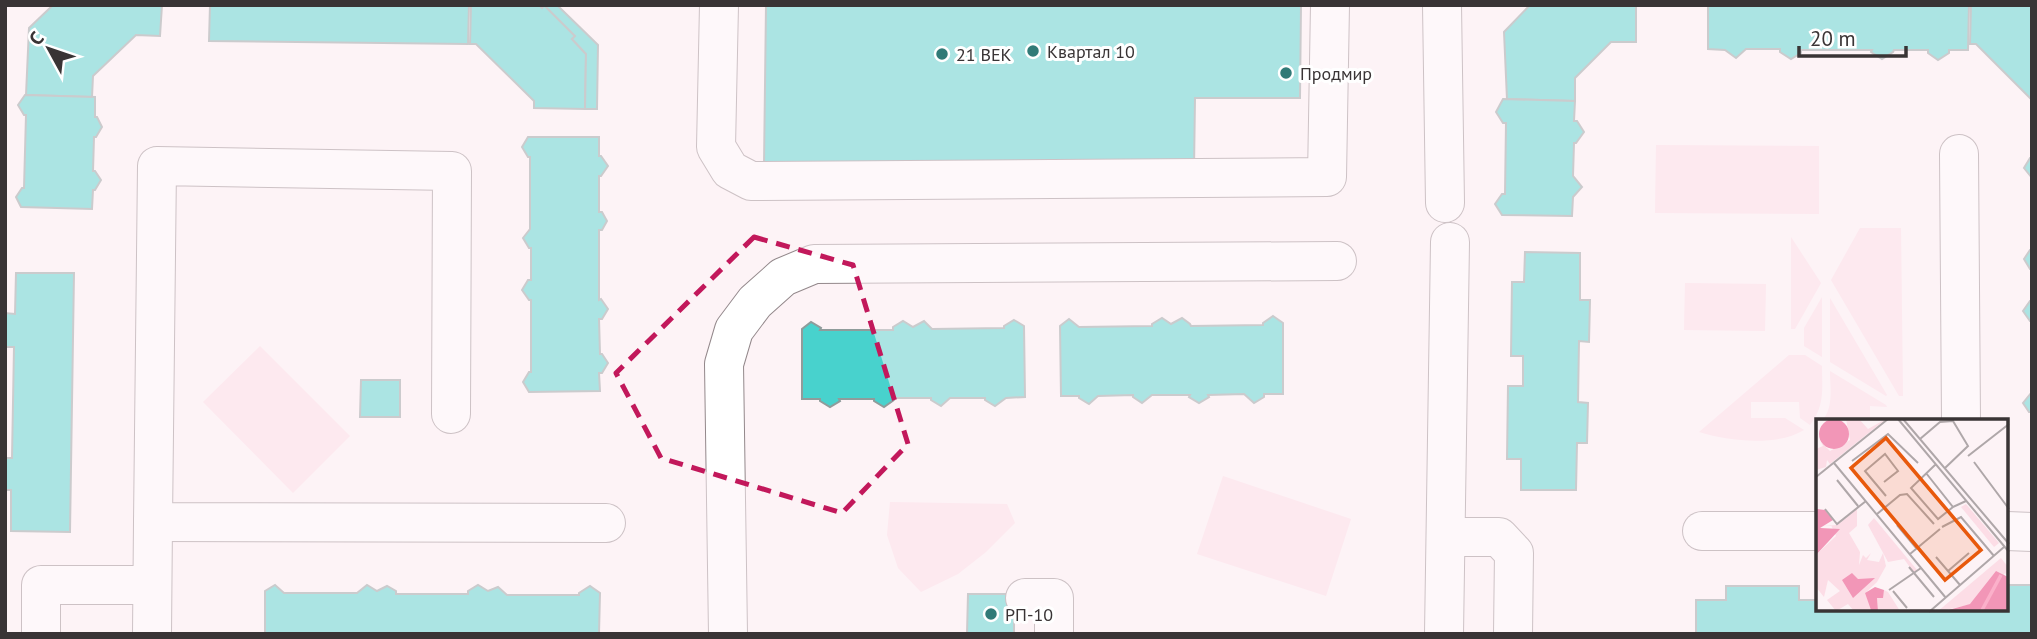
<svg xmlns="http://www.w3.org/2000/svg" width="2037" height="639" font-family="'PT Sans',sans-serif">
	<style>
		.green { fill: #fcdde6 }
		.building { fill: #48d2cd; stroke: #8f9c9b; stroke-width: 2 }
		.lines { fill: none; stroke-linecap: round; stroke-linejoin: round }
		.minor-casing { stroke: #93888b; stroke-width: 40 }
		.minor { stroke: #fff; stroke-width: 38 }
		.marked { fill: none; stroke: #c2185b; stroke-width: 5; stroke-dasharray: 14 9; stroke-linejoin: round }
		.poi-dot { fill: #317a77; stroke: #fff; stroke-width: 2.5 }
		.labels { text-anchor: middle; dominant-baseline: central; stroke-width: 6; stroke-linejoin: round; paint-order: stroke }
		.poi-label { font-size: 18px; fill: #393435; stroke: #fff; text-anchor: start }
		.inset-river { fill: none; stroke: #fbb0ca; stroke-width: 3.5 }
		.inset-road { fill: none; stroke: #afa7a9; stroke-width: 2 }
		.view { fill: #e8590c; fill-opacity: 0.15; stroke: #e8590c; stroke-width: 3.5 }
		.inset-edge { fill: none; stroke: #393435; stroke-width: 3.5 }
	</style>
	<rect width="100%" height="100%" fill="#fdf3f6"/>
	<g class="green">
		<path d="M1656,145L1819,146V214L1655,213Z"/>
		<path d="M1860,228H1901L1903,396H1899L1831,280Z"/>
		<path d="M1791,237L1821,283L1795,329H1791Z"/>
		<path d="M1685,283L1766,284L1765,331L1684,330Z"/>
		<path d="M1822,297V357L1804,346V328Z"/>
		<path d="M1830,298L1887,395L1886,396L1830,362Z"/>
		<path d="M260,346L350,436L293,493L203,402Z"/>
		<path d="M1789,355H1805L1822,366C1822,390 1825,405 1810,425L1800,418L1799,402H1751V418H1785L1804,430C1776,447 1729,441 1699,432Z"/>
		<path d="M1830,371L1886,405L1887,407L1870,406V420H1823C1834,406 1830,387 1830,371Z"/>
		<path d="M1223,476L1351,519L1326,596L1197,554Z"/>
		<path d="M890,502L1007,504L1015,523L986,552L958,574L921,592L898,568L887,535Z"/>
	</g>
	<g class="building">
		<path d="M53,5H162L160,36L136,35L93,76L92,97L26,95L29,28Z"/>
		<path d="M210,5H469L468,44L209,41Z"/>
		<path d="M471,5H539L542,8L544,5L575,36L572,39L586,54L585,109L534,108V101L476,44H470Z"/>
		<path d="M539,5H557L598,45L597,109H585L586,54L572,39L575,36L544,5L542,8Z"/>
		<path d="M766,5H1301L1300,98H1195L1194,169L764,165Z"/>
		<path d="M1530,5H1636V42H1611L1575,78V101L1507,99L1504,32Z"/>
		<path d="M1708,5H1969L1968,50H1949V53L1938,60L1928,53V50H1894L1893,52L1882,59L1871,52L1872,50H1801V53L1791,59L1780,52V49H1746L1736,58L1725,50L1708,49Z"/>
		<path d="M1971,5H2032V100L1976,44H1970Z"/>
		<path d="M25,95L95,97V117H97L102,127L96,137H94L93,171H95L101,180L95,190H93L92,209L21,207L16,197L22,188H24L26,115H24L18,105Z"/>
		<path d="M1503,99L1575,101L1574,121H1577L1584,132L1576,143H1574L1573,176L1582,187L1573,197L1572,216L1502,215L1495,204L1502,194H1505L1506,123H1503L1496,112Z"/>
		<path d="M528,137H599V156H601L608,166L601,176H599V212H602L607,221L602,230H599V300L601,299L608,309L602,319H599L600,354H602L608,363L602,373H599L600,391L529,392L523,382L529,372H531V300H529L522,290L528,280H531V248H529L523,238L530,229V157H528L522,147Z"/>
		<path d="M2030,158H2032V178L2024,168Z"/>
		<path d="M2030,250H2032V269H2030L2024,259Z"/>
		<path d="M1525,252L1580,253V300H1590L1589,342L1579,341L1578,402L1588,403L1587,443H1577L1576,490H1521V459H1507L1508,386H1523V356H1511L1512,282H1524Z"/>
		<path d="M16,273H74L70,532L11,531V490H5V458H12L14,347H5V313L15,314Z"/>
		<path d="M2030,301H2032V428L2031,412H2029L2023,403L2031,393L2032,321H2030L2023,311Z"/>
		<path d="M1273,316L1283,323V394H1264V397L1254,403L1244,394L1208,395L1209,397L1199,403L1189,397L1190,395H1152L1142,403L1133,397V395L1098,396L1089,404L1079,398V396H1061L1060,326L1069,319L1079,327L1152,326V324L1162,318L1171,324L1182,318L1190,324L1191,326L1263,325V323Z"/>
		<path d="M1014,320L1024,326L1025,397L1006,398L995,406L985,400V398H950L941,406L931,400V398H893L894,400L884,407L874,401V399H839L840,401L830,407L820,401V399H802V329L811,322L821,328L820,330H893V327L903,321L913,327L924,321L932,329L1004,328V326Z"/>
		<path d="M361,380H400V417H360Z"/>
		<path d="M275,585L284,593H357L367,585L377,591L387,586L396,591V594H468V591L478,585L488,591L498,587L507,595H579V593L590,586L600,593L599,634H265V591Z"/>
		<path d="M2007,585H2032V634H1696V600H1726V586H1799V600H1818V609H2007Z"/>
		<path d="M968,594H1014V634H967Z"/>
	</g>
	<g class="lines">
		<g class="minor-casing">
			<g id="minor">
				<path d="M719,5L716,147L730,170L751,181L1327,177L1330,5"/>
				<path d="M1442,5L1445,203"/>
				<path d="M1959,154L1961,420"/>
				<path d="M451,414L452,171L157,166L153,522L606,523"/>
				<path d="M1702,531H1818"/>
				<path d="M2007,531L2032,532"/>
				<path d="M1446,537H1499L1514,553L1513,634"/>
				<path d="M1025,598H1054V634"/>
				<path d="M41,634V585H152"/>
				<path d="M152,634L153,522"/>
				<path d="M728,634L724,364L734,330L755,302L783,277L814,264L1337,261"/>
				<path d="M1444,634L1450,242"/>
			</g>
		</g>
		<use href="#minor" class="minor"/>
	</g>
	<path d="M0 0H2037V639H0ZM754,237L853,265L908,444L842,513L661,458L616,373Z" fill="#fdf3f6" fill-opacity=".55" fill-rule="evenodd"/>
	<path class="marked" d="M754,237L853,265L908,444L842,513L661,458L616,373Z"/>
	<g class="poi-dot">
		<circle cx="1033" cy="51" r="7"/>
		<circle cx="942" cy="54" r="7"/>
		<circle cx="1286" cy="73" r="7"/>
		<circle cx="991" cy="614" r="7"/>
	</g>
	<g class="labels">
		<g class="poi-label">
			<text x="1047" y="51">Квартал 10</text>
			<text x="956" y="54">21 ВЕК</text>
			<text x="1300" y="73">Продмир</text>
			<text x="1005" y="614">РП-10</text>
		</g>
	</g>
	<g transform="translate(1816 419)">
		<rect width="192" height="192" fill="#fdf3f6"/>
		<path d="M30,0H43L52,10L70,0L14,45L11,41L10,48L0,51V30L7,27L5,23L14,32L34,21ZM150,85L183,124L178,128L145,88ZM41,90V107L33,114L44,133L43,146L47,136L50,139L55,134L51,141L63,143L67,134L70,147L61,163L43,180L49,174L59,192H38L32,185L20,192L11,181L24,172L12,161L8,178L0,168V136L20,117L15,106L2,107L21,106ZM58,99L101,151L98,154L88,140L72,143L52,106ZM185,139L192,148V158L189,154L169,182L121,193ZM68,171L72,173L84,192L62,193L61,179H66Z" fill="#fcdde6"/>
		<path d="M3 15a15 15 0 1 1 30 0a15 15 0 1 1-30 0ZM1,90L9,91L17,101L4,109L24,110L0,136ZM180,152L192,158V192H129L154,185ZM36,154L42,160L59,159L37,179L26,161ZM59,168L68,171L67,179H61L62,192L55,191L49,174Z" fill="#f296b7"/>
		<path class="inset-river" d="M165,193L185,156"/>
		<path class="inset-road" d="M82,0L193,133M87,0L193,125M104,20L124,3L137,2L152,27L129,49M152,37L193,5M36,42L72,15L102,44M158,43L193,90M18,44L130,179M119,46L95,69L122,100L137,88M110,54L137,88L150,82M0,58L72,0M21,61L42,87M68,63L82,52L69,35L49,52L70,77M9,90L21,105L50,82M61,95L84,76L91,75L118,105M81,106L101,130M126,108L145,98L178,137M94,135L124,110M120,138L144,166M93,148L118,178M132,152L153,134M73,171L105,149M77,172L91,189M113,193L188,128"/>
		<path class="view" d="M70,19L165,131L129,161L35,49Z"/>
		<rect width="192" height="192" class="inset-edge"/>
	</g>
	<rect width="2037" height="639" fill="none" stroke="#393435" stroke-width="14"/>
	<g transform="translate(49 49) rotate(310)" stroke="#ffffff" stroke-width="5" paint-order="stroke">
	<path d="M0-5L12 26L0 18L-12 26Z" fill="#393435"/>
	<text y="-10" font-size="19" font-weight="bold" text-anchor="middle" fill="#393435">С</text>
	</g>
	<path d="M1799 46v10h107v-10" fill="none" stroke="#393435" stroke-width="3.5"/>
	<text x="1810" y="46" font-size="21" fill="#393435" stroke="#ffffff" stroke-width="5" paint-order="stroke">20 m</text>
</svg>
